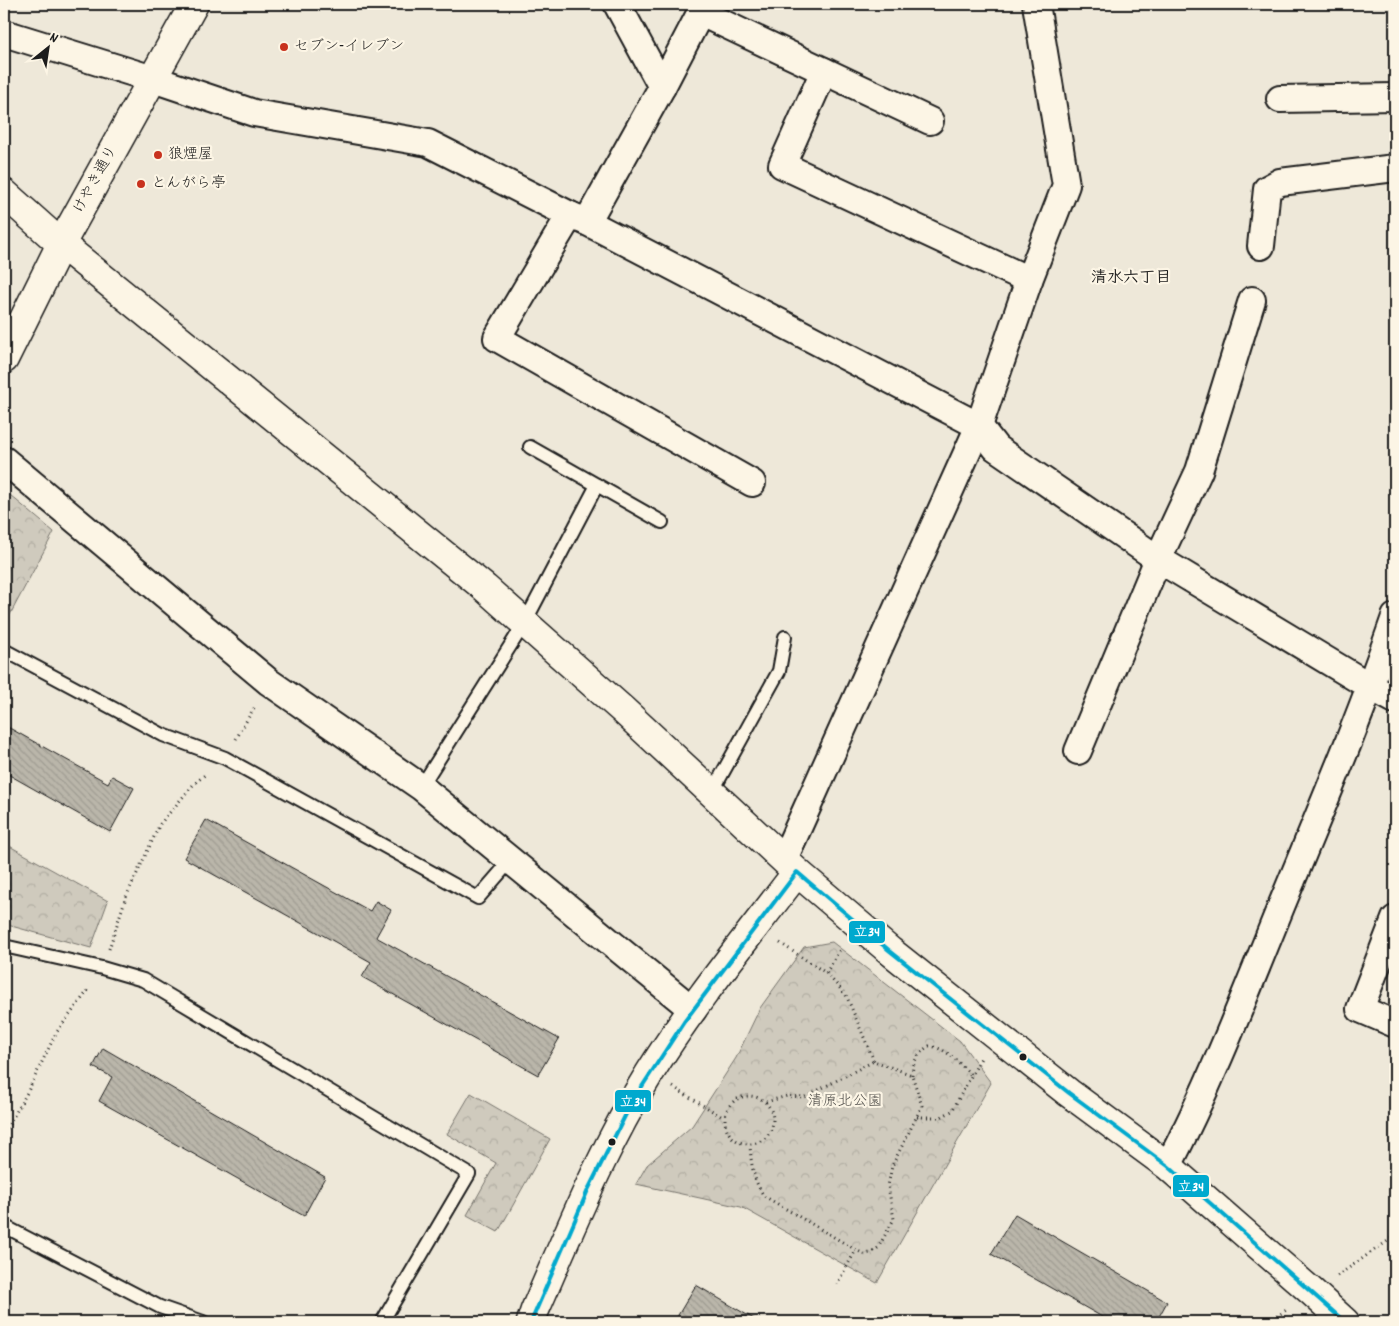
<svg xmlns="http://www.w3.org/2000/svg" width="1399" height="1326" font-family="Dekko,'Klee One',sans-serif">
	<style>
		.forest { fill: url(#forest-crowns); stroke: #76736c }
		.building { fill: url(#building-back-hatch); stroke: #1c1c1c }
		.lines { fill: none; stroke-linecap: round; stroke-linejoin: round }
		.service-casing { stroke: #1c1c1c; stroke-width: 16 }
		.minor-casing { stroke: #1c1c1c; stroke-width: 30 }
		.tertiary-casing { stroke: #1c1c1c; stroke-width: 31 }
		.path { stroke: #1c1c1c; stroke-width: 3; stroke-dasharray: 1 4; stroke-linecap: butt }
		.service { stroke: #fcf5e5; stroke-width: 12 }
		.minor { stroke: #fcf5e5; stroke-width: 26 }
		.tertiary { stroke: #fcf5e5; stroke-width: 28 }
		.bus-1-casing { stroke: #fcf5e5; stroke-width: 8 }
		.bus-1 { stroke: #00a9ce; stroke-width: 4 }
		.poi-dot { fill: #c8321e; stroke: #fcf5e5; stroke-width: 2 }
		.bus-dot { fill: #1c1c1c; stroke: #fcf5e5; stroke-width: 2 }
		.labels { text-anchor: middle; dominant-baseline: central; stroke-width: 4.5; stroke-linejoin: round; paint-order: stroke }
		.poi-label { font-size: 15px; fill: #1c1c1c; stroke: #fcf5e5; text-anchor: start }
		.street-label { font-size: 15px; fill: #1c1c1c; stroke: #fcf5e5 }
		.park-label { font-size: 15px; fill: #52504c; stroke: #fcf5e5 }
		.neighbourhood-label { font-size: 16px; font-weight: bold; fill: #1c1c1c; stroke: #fcf5e5 }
		.line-badge { stroke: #fcf5e5; stroke-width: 2 }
		.badge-label { font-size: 14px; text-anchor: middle; font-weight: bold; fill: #fff }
	</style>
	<defs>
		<pattern id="forest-crowns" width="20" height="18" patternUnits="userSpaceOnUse" patternTransform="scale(1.25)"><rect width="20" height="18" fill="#cfcabd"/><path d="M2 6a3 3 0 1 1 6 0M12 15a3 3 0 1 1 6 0" fill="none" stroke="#b1ada2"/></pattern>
		<pattern id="building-back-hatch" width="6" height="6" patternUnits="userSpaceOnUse" patternTransform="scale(1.25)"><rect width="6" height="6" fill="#bab6aa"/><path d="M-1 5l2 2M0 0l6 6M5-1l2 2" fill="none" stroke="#9f9c92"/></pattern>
	</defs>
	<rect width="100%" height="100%" fill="#eee8d9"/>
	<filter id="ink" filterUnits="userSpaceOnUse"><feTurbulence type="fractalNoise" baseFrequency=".02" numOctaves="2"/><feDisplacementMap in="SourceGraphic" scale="10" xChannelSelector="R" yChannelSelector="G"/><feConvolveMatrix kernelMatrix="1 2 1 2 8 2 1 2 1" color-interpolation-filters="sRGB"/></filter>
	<g filter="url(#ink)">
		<g class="forest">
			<path d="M4,490L54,532L4,626Z"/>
			<path d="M4,843L108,901L91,948L4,924Z"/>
			<path d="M832,942L960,1041L991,1083L877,1283L741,1207L636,1184L647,1165L692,1126L736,1058L760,1008L804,947Z"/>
			<path d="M471,1093L550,1139L498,1232L467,1215L496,1163L447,1134Z"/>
		</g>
		<g class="building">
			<path d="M4,725L108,783L112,776L134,788L110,832L4,772Z"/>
			<path d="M206,820L370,911L376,901L391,910L376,937L559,1039L538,1075L362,977L371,962L184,858Z"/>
			<path d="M103,1048L325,1177L304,1216L99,1101L112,1077L93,1067Z"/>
			<path d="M1015,1214L1167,1302L1156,1322H1111L991,1254Z"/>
			<path d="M696,1285L759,1322H674Z"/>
		</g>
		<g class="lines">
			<g class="service-casing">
				<g id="service">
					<path d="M530,447L662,522"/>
					<path d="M4,650L163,735L225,758L478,898L511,860"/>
					<path d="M421,787L524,624L597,485"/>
					<path d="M712,792L779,671L785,637"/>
					<path d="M4,946L102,968L143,980L469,1174L382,1322"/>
					<path d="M4,1226L160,1307L203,1322"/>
				</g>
			</g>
			<g class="minor-casing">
				<g id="minor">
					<path d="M617,4L662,87"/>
					<path d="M701,13L930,121"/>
					<path d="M4,33L153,79L254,113L428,143L570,215L587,222L979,426L996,448L1158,559L1371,687L1395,700"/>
					<path d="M824,71L782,165L1029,280"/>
					<path d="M1280,99L1395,97"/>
					<path d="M570,215L497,338L752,483"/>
					<path d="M587,222L662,87L705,4"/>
					<path d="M1261,246L1267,189L1280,182L1395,168"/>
					<path d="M4,460L269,682L421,787L693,1010"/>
					<path d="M1078,751L1158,559L1199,471L1252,300"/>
					<path d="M784,859L979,426L1029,280L1066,185L1036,4"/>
					<path d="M1395,919L1360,1009L1395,1024"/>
					<path d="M1168,1166C1211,1083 1245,995 1280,909C1320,812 1361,716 1395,617"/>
				</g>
			</g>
			<g class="tertiary-casing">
				<g id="tertiary">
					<path d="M4,193L61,244L485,588L624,711L797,872L890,951L1069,1093L1168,1166L1312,1292L1345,1322"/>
					<path d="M4,359L61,244L194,4"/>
					<path d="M531,1322L535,1310C570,1230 603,1148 649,1074C693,1003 747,938 797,872"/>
				</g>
			</g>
			<g class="path">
				<path d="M236,739L255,706"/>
				<path d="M780,943L826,973L841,948"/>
				<path d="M109,949L126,897L160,824L194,784L206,774"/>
				<path d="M826,973L846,995L874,1061"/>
				<path d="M912,1075C913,1061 918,1053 929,1046C947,1048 959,1063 971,1075"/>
				<path d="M673,1087L724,1118"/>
				<circle cx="749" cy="1120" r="24"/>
				<path d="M766,1102L787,1096L805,1097L874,1061L912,1075L922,1106L892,1166L888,1186L894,1219L878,1248L871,1253L864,1254L856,1250"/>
				<path d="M917,1117H941L952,1111L981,1058"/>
				<path d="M4,1133L28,1091L56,1033L90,988"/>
				<path d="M750,1144C751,1164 753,1180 764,1196L856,1250L837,1284"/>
				<path d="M1337,1276L1395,1236"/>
				<path d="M1268,1322L1288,1309"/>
			</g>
			<use href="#service" class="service"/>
			<use href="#minor" class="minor"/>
			<use href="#tertiary" class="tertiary"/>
			<g class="bus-1-casing">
				<path id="bus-1" d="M531,1322L588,1190L632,1102L684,1022L797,872L890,951L1069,1093L1168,1166L1345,1322"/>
			</g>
			<use href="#bus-1" class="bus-1"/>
		</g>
	</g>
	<g class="poi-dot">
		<circle cx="284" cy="47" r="5"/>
		<circle cx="158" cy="155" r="5"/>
		<circle cx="141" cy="184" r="5"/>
	</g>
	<g class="bus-dot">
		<circle cx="1023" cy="1057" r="4.5"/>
		<circle cx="612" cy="1142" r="4.5"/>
	</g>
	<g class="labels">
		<g class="poi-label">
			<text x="294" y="47">セブン-イレブン</text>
			<text x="168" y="155">狼煙屋</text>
			<text x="151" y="184">とんがら亭</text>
		</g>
		<g class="street-label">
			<text transform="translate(96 180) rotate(-61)">けやき通り</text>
		</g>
		<g class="park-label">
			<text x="845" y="1102">清原北公園</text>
		</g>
		<g class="neighbourhood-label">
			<text x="1131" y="278">清水六丁目</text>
		</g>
	</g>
	<g class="line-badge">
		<rect x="848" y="920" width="38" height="24" rx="5" fill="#00a9ce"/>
		<rect x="614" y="1089" width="38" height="24" rx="5" fill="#00a9ce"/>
		<rect x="1172" y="1174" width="38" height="24" rx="5" fill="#00a9ce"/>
	</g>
	<g class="badge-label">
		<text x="867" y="936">立34</text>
		<text x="633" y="1106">立34</text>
		<text x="1191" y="1191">立34</text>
	</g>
	<rect width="1399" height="1326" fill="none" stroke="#fcf5e5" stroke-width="20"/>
	<rect x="10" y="10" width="1379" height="1306" fill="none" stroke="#1c1c1c" stroke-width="2" filter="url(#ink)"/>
	<g transform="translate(48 48) rotate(30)" stroke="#fcf5e5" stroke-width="4" paint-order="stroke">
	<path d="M0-4L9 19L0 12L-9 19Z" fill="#1c1c1c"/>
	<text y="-8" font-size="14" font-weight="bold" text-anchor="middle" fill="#1c1c1c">N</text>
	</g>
</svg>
